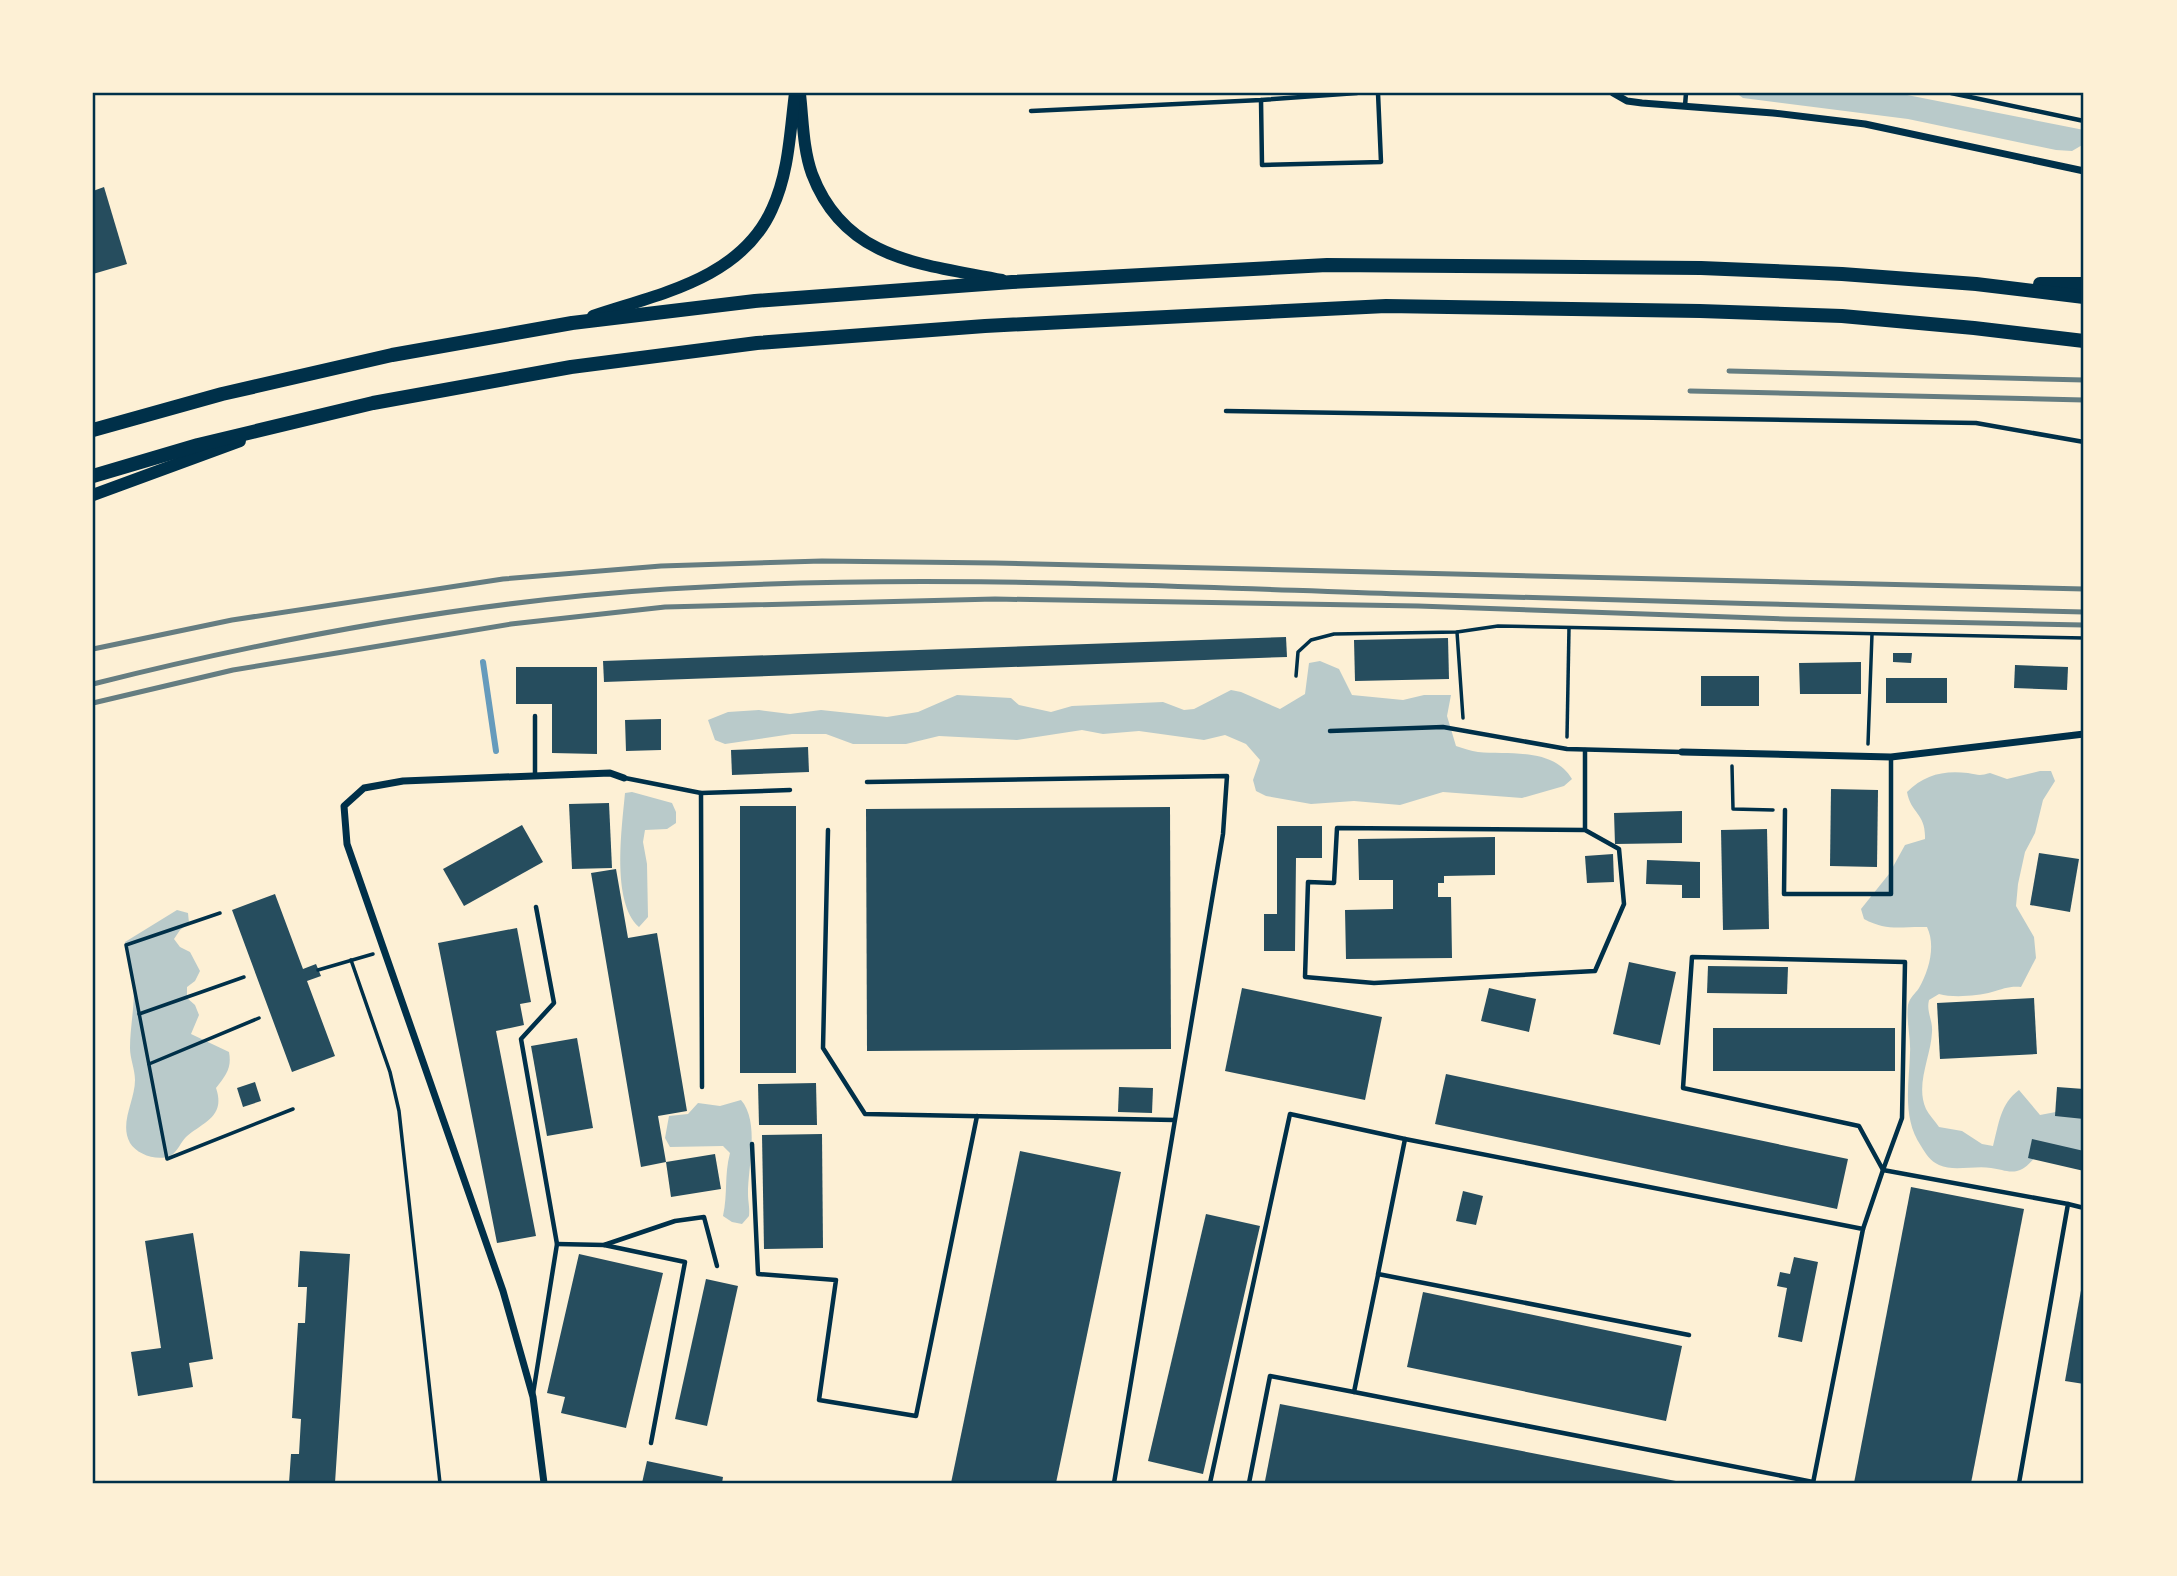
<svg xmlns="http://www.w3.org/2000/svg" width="2177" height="1576" font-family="'PT Sans Narrow',sans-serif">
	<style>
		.green { fill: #b9caca }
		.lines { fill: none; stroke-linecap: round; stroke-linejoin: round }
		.stream { stroke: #669bbc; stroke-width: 6 }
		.building { fill: #264d5e }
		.path { stroke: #003049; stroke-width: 3.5 }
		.service { stroke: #003049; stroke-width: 4.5 }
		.minor { stroke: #003049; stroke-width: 7 }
		.secondary { stroke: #003049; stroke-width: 12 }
		.primary { stroke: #003049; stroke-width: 14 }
		.rail { stroke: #657d81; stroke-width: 5 }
		.neatline { fill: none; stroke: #003049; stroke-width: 2.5 }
	</style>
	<rect width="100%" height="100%" fill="#fdf0d5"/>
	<g class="green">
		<path d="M1736,93H1897L2084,130V144L2072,151L2056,150L1908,119L1743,98Z"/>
		<path d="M1320,661L1339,669L1352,695L1403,700L1424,695H1451L1447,716L1456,746C1463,748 1471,751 1478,752C1509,755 1553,747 1572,779L1564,786L1522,798L1443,792L1400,805L1354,801L1311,804L1266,796L1256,791L1253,780L1260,760L1246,744L1225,735L1204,740L1139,731L1103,734L1082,730L1017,740L939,736L906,744H853L826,734H792L725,744L715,740L708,720L728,712L759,710L790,714L821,710L887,717L918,712L957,695L1011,698L1019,705L1051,712L1072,706L1163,702L1184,710L1194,709L1231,690L1241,692L1280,709L1305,694L1309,663Z"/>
		<path d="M2040,771H2051L2055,781L2043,800L2035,833L2025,852L2018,884L2016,906L2034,937L2036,958L2021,987C2009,986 2003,989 1992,992C1977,996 1953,998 1939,994L1929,1000C1926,1012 1933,1020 1932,1032C1931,1057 1915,1084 1926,1109C1929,1115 1935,1121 1939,1127L1962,1131L1982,1144L1993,1146C1999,1124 2000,1104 2019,1090L2040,1115L2061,1111L2084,1118V1151C2067,1149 2053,1145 2038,1155C2030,1161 2028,1168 2017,1171C2008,1173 2001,1169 1991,1168C1975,1165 1954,1172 1939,1165C1930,1161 1926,1154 1921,1146C1902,1118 1909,1085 1910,1053C1911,1038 1906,1021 1908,1005C1910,997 1915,994 1919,988C1929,970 1936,946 1927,927C1902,926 1888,932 1864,919L1861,909L1889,874L1905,845L1925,839C1926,813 1911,814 1907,792C1924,775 1943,770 1968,773C1978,775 1980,776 1990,773L2007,779Z"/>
		<path d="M632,792L672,803L676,812V823L667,829L645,830L643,842L647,864L648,917L639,927C611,902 622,827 625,793Z"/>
		<path d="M177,910L188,913L189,923L180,930L174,939L180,947L190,952L200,971L195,981L187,987V998L195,1005L199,1015L191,1034L229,1052C232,1068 226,1075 216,1088C226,1117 203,1122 186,1137C181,1142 178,1150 173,1154C161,1163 137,1155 130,1143C119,1123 135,1101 135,1080C135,1069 130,1059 130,1048C130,1023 137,998 132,973C130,962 125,954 125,942Z"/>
		<path d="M741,1100C760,1122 748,1166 748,1194C748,1202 750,1208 749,1216L742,1224L732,1222L723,1216C728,1193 724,1176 730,1153L723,1146L670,1147L665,1138L669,1116L688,1114L698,1103L720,1106Z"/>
	</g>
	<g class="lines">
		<path class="stream" d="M483,662L496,751"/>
	</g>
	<g class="building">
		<path d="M104,187L127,264L93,274V191Z"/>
		<path d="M1286,637L1287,657L604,682L603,661Z"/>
		<path d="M1448,638L1449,679L1355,681L1354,640Z"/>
		<path d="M1893,653H1912L1911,663L1893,662Z"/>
		<path d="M1861,662V694H1800L1799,663Z"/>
		<path d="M2015,665L2068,667L2067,690L2014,688Z"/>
		<path d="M516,667H597V754L552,753V704H516Z"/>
		<rect x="1701" y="676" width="58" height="30"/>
		<rect x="1886" y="678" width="61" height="25"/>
		<path d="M661,719V750L626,751L625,720Z"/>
		<path d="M808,747L809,772L732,775L731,750Z"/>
		<path d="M1831,789L1878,790L1877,867L1830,866Z"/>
		<path d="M609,803L612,868L572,869L569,804Z"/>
		<rect x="740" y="806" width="56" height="267"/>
		<path d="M1170,807L1171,1049L867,1051L866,809Z"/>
		<path d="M1682,811V843L1615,844L1614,813Z"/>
		<path d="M522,825L543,862L464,906L443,869Z"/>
		<path d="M1277,826H1322V858H1296L1295,951H1264V914H1277Z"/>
		<path d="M1767,829L1769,929L1723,930L1721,830Z"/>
		<path d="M1495,837V875L1444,876V883H1438V897H1451L1452,958L1346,959L1345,910L1393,909V880H1359L1358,839Z"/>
		<path d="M2039,853L2079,859L2070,912L2030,905Z"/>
		<path d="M1613,854L1614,882L1587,883L1585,856Z"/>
		<path d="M1647,860L1700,862V898H1682V885L1646,884Z"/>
		<path d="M616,869L628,938L657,933L687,1111L658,1116L666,1162L641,1167L591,873Z"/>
		<path d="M275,894L303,969L316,964L321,976L307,981L335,1056L292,1072L232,910Z"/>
		<path d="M517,928L531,1002L520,1004L524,1025L496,1031L536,1236L497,1243L438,943Z"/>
		<path d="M1629,962L1676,972L1660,1045L1613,1034Z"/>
		<path d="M1708,966L1788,967L1787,994L1707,993Z"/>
		<path d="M1242,988L1382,1017L1365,1100L1225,1071Z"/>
		<path d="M1489,988L1536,999L1529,1032L1481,1021Z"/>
		<path d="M2034,998L2037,1054L1940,1059L1937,1003Z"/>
		<rect x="1713" y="1028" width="182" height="43"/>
		<path d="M577,1038L593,1128L547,1136L531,1046Z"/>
		<path d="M1446,1074L1848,1159L1837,1209L1435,1124Z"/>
		<path d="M255,1082L261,1101L243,1107L237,1088Z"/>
		<path d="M816,1083L817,1125H759L758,1084Z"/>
		<path d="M1119,1087L1153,1088L1152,1113L1118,1112Z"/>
		<path d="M2057,1087L2084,1089V1119L2055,1116Z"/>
		<path d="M822,1134L823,1248L764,1249L762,1135Z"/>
		<path d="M2032,1139L2084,1151V1171L2028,1158Z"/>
		<path d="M1020,1151L1121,1172L1056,1483H951Z"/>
		<path d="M715,1154L721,1189L671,1197L666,1162Z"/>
		<path d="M1911,1187L2024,1209L1971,1483H1854Z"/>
		<path d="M1463,1191L1483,1196L1476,1225L1456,1221Z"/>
		<path d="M1206,1214L1260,1226L1203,1474L1148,1461Z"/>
		<path d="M193,1233L213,1359L189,1363L193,1387L138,1396L131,1352L161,1348L145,1241Z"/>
		<path d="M300,1251L350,1254L335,1483H289L291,1454H299L301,1419L292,1418L298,1323H305L307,1287H298Z"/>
		<path d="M579,1254L663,1273L626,1428L561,1413L565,1397L547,1393Z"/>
		<path d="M1794,1257L1818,1262L1802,1342L1778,1337L1787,1288L1777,1286L1780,1272L1790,1274Z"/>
		<path d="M706,1279L738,1286L707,1426L675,1419Z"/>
		<path d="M2083,1279H2084V1384L2065,1381Z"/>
		<path d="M1423,1292L1682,1346L1666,1421L1407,1367Z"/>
		<path d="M1280,1404L1681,1482V1483L1265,1481Z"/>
		<path d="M647,1461L723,1477L722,1483H642Z"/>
	</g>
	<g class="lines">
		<g class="path">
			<path d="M1457,632L1463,718"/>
			<path d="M1296,676L1298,652L1311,640L1334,634L1457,632L1498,626L2084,638"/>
			<path d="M1567,737L1569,628"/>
			<path d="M1868,744L1872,634"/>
			<path d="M1732,766L1733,809L1773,810"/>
			<path d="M220,913L126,945L167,1159L293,1109"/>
			<path d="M351,960L390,1072L399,1111L440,1483"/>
			<path d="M318,970L373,954"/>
			<path d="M139,1014L244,977"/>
			<path d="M149,1064L259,1018"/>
		</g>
		<g class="service">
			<path d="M1951,93L2084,121"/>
			<path d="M1261,100L1262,165L1381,162L1378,93"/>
			<path d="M1685,106L1686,93"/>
			<path d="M1031,111L1261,100L1357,93"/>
			<path d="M1226,411L1976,423L2084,442"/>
			<path d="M535,716V775"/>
			<path d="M1330,731L1443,727L1567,749L1682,752"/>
			<path d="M625,778L701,793L790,790"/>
			<path d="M867,782L1227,776L1223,834L1114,1483"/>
			<path d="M701,793L702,1087"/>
			<path d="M1785,810L1784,894H1891V758"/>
			<path d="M828,830L823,1048L865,1114L1174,1120"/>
			<path d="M1585,830L1619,849L1624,904L1595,971L1374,983L1305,977L1308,882L1334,883L1337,828L1585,830V750"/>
			<path d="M1692,957L1905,962L1902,1118L1883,1170L1859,1126L1683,1088Z"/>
			<path d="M752,1144L758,1274L836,1280L819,1400L916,1416L977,1116"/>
			<path d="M2068,1204L2084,1208"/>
			<path d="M1863,1229L1883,1170L2068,1204L2019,1483"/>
			<path d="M557,1244L604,1245L675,1221L704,1217L717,1266"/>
			<path d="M604,1245L685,1262L651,1443"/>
			<path d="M1378,1275L1354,1392L1813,1482"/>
			<path d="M1689,1335L1378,1274L1405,1139L1863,1229L1813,1483"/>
			<path d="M533,1394L557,1244L521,1039L554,1003L536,907"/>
			<path d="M1210,1483L1290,1114L1405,1139"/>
			<path d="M1249,1483L1270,1376L1354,1392"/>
		</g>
		<g class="minor">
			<path d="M1613,93L1627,101L1642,103L1773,113L1865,124L2084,171"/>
			<path d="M1682,752L1891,757L2084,734"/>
			<path d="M544,1483L533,1397L503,1291L347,844L344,806L364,788L403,781L610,773L624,778"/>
		</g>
		<g class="secondary">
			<path d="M800,94C803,120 803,149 812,174C845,261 923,264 1002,280"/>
			<path d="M593,316C658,294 741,279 772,209C789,173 790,131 795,93"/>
			<path d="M93,495L240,441"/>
		</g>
		<g class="primary">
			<path d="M2040,284H2084"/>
			<path d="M93,430L222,394L392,355L572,323L755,301L1012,282L1327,265L1701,268L1842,274L1976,284L2084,297"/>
			<path d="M93,476L198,445L373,403L571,367L757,343L985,326L1386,306L1700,311L1842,316L1974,328L2084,341"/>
		</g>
		<g class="rail">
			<path d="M1729,371L2084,380"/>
			<path d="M1690,391L2084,400"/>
			<path d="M93,649L232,620L503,579L661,566L822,561L995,563L2084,589"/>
			<path d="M93,684C280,637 475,601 667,589C911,573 1157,586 1401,594C1629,601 1856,606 2084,612"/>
			<path d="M93,703L233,670L343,652L511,624L665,607L995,599L1418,606L1785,619L2084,625"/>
		</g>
	</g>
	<rect width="2177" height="1576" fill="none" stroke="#fdf0d5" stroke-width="189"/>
	<rect x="94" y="94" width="1988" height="1388" class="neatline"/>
</svg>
